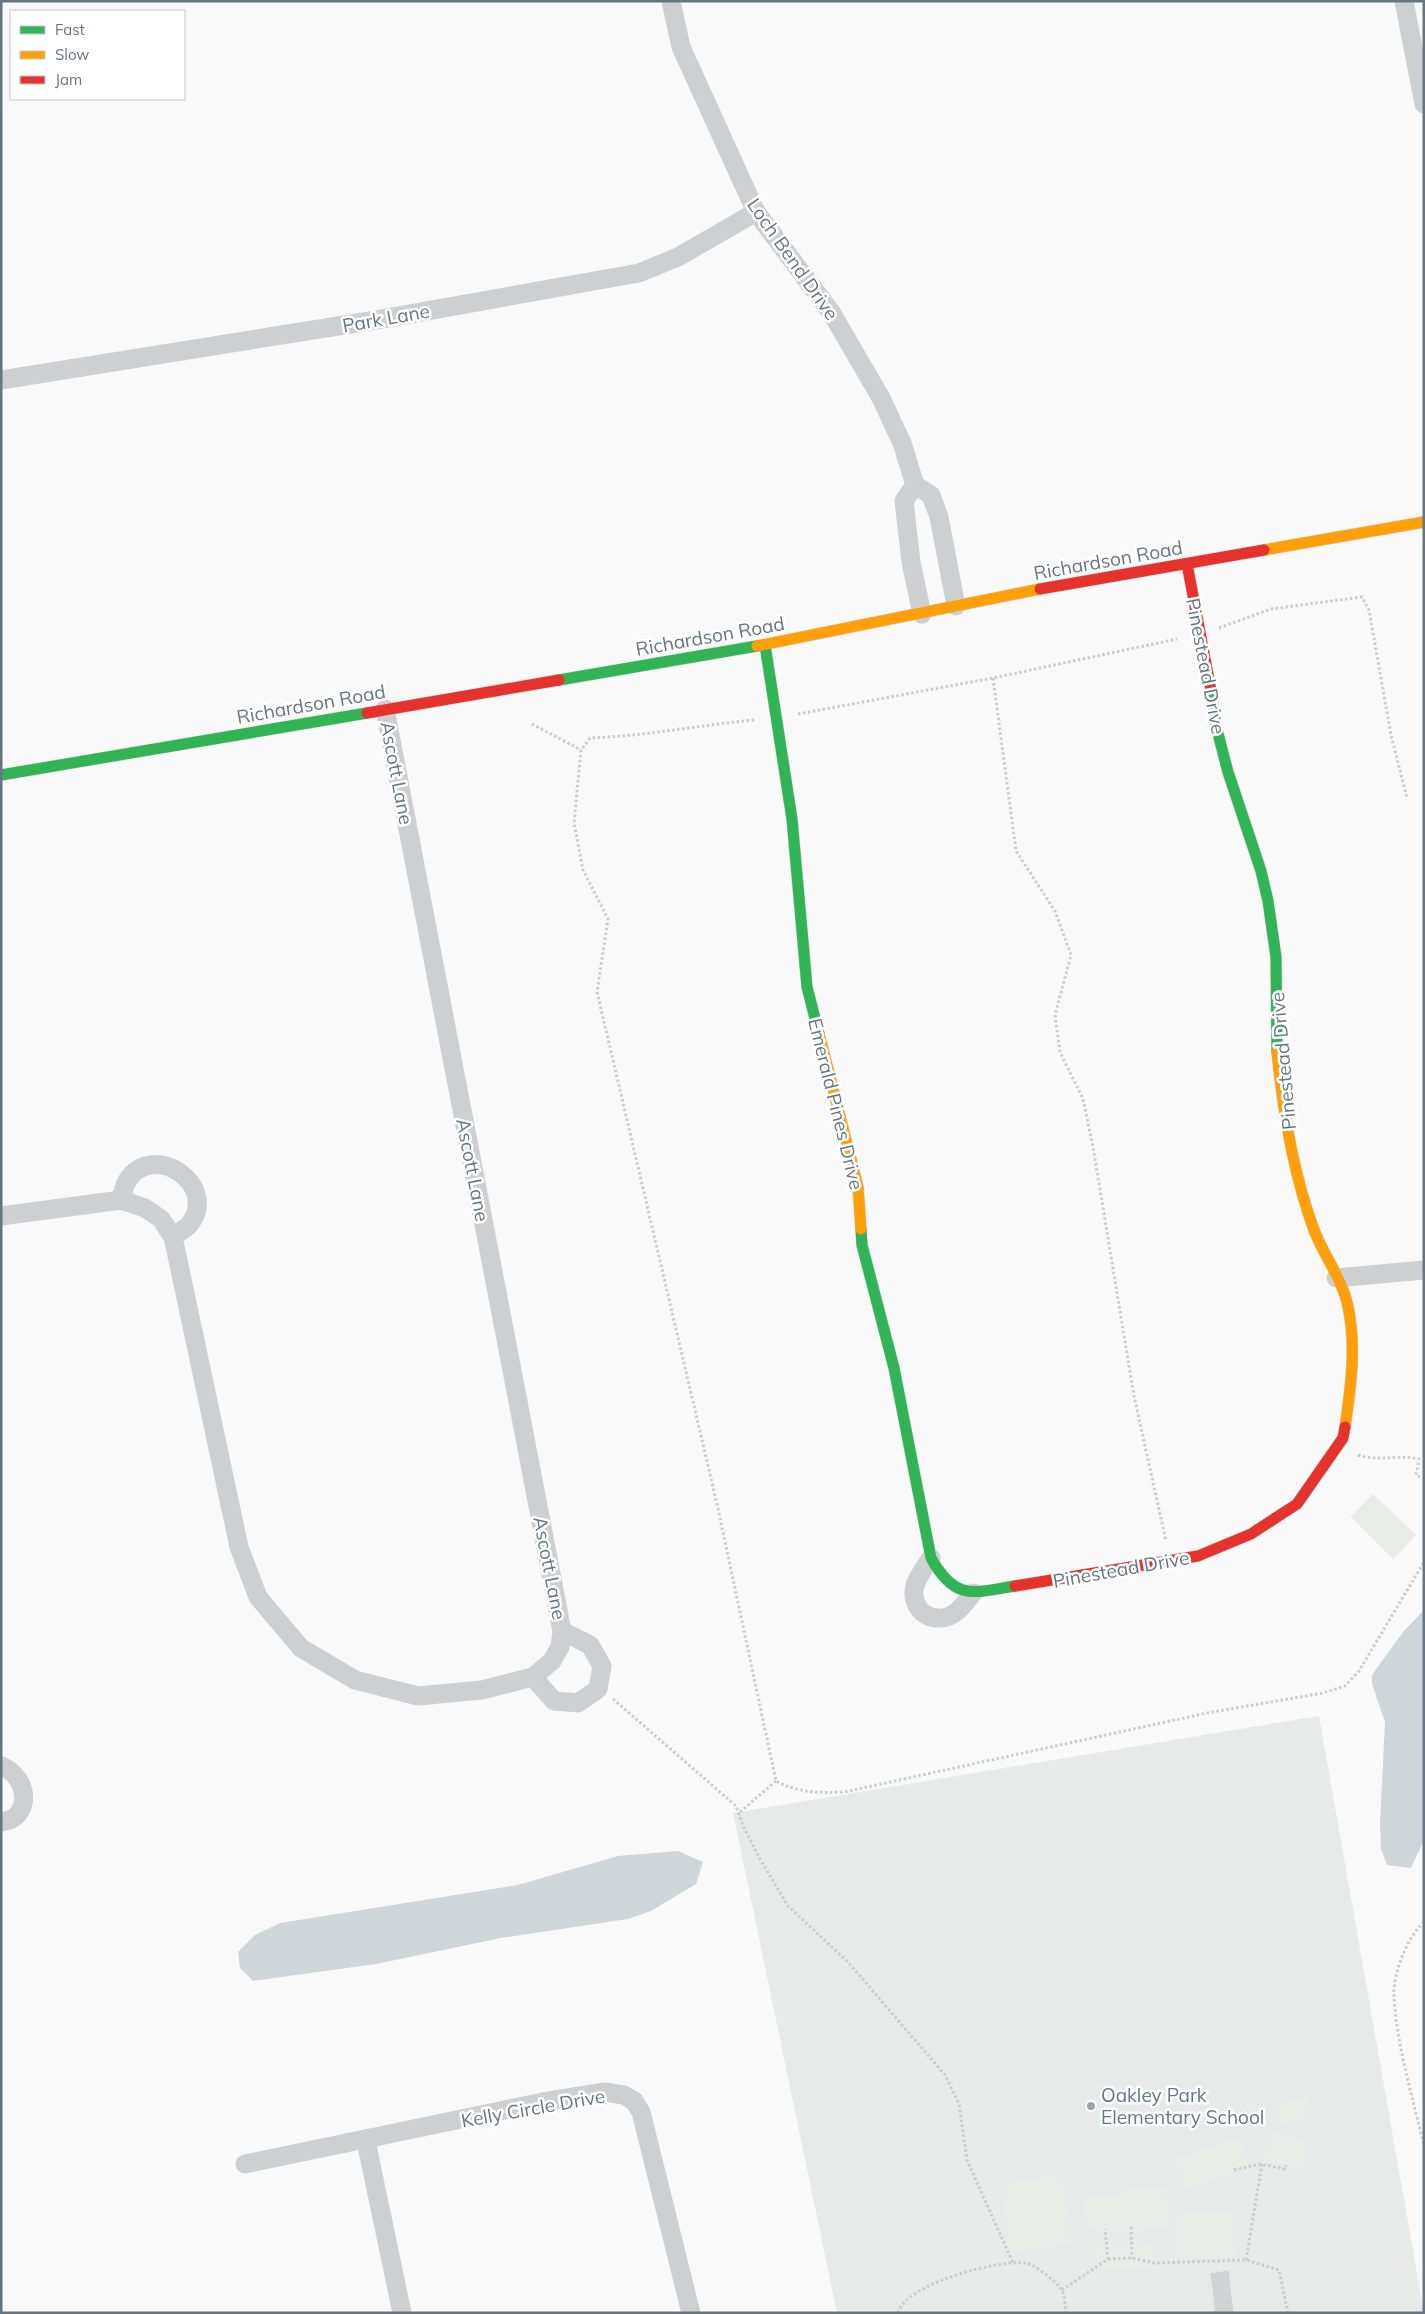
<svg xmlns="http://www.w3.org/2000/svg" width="1425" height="2314" font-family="Mulish,sans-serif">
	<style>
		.built { fill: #e8e9e9 }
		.green { fill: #e8ebe6 }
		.water { fill: #ced6d9 }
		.building { fill: #d0d2d3; stroke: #e8e8e8 }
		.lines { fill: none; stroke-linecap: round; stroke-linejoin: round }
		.fast-casing { stroke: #d5d6d7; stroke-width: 12 }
		.slow-casing { stroke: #d5d6d7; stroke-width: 12 }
		.jam-casing { stroke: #d5d6d7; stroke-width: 12 }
		.path { stroke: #cbcccd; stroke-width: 3; stroke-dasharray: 2.5 2.5; stroke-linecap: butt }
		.street { stroke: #cecfd0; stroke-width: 19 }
		.fast { stroke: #30b455; stroke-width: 11 }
		.slow { stroke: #ff9f0a; stroke-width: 11 }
		.jam { stroke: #e5322d; stroke-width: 11 }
		.poi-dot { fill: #99a4ac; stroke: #fff; stroke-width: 2 }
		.labels { text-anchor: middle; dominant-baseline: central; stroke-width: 5; stroke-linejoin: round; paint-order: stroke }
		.street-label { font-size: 19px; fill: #657683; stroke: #fff }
		.poi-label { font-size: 19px; fill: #657683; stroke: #fff; text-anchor: start }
	</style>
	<rect width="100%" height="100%" fill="#f9f9f9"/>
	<path class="built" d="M1319,1716L1424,2313H837L733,1813Z"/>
	<g class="green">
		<path d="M1373,1494L1416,1535L1393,1559L1351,1517Z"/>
		<path d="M1306,2098L1310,2118L1280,2124L1276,2104Z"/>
		<path d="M1269,2132L1309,2139L1303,2169L1263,2162Z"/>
		<path d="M1239,2138L1250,2168L1183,2190L1173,2159Z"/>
		<path d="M1062,2175L1071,2245L1010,2252L1003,2183Z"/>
		<path d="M1166,2187L1169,2229L1109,2233V2228L1087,2230L1085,2198L1123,2195V2190Z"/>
		<path d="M1177,2214H1233L1234,2257H1177Z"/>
		<path d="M1155,2245L1156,2266L1098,2270L1097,2249Z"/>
	</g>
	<g class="water">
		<path d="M1424,1610V1840L1411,1868L1387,1865L1381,1849L1380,1823L1385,1722L1372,1684V1675L1403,1632Z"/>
		<path d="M678,1851L703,1862L696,1884L651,1911L628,1919L501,1938L376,1964L253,1981L240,1968L238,1952L255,1935L280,1923L518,1885L618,1856Z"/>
	</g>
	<path class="building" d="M1229,2270L1234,2313H1215L1210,2273Z"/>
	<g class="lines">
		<g class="fast-casing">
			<g id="fast">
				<path d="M765,645L792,819L807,987L819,1034"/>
				<path d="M559,680L757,646"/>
				<path d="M1210,685L1216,726L1228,772L1261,871L1268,901L1276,957L1277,1052"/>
				<path d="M1,775L367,713"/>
				<path d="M861,1229L862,1245L894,1368L931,1558C955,1601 973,1593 1015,1586"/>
			</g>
		</g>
		<g class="slow-casing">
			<g id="slow">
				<path d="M1264,550L1424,522"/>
				<path d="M757,646L1040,589"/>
				<path d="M819,1034L858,1187L861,1229"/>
				<path d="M1277,1052C1283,1112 1293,1173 1314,1230C1323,1254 1341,1277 1347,1302C1357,1343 1351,1386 1345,1427"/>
			</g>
		</g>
		<g class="jam-casing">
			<g id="jam">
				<path d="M1187,564L1210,685"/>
				<path d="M1040,589L1264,550"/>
				<path d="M367,713L559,680"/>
				<path d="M1015,1586L1198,1556L1251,1534L1297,1504L1343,1438L1345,1427"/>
			</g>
		</g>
		<g class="path">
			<path d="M1219,628L1271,609L1362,597L1369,610L1391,735L1407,798"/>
			<path d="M993,678L1016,851L1055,911L1071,955L1055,1015L1060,1052L1083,1099L1093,1147L1134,1396L1166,1541"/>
			<path d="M798,714L993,678L1177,639"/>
			<path d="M754,720C700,725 646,736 590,738L581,750L574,823L583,870L608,919L597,992L717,1504L776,1781C799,1793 819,1793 844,1792L1207,1713L1323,1693L1345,1686L1359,1671L1424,1562"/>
			<path d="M532,724L581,750"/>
			<path d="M1358,1455C1379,1462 1398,1454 1419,1459L1416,1475L1424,1479"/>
			<path d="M613,1699L736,1806L743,1826L760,1859L788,1906L848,1962L945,2075L959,2104L967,2160L1013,2263"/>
			<path d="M740,1812L776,1781"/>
			<path d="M1424,1922C1407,1937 1393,1974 1394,1995C1396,2044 1413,2098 1424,2146"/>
			<path d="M1234,2170L1260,2164L1285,2169L1286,2165"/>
			<path d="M1131,2227L1132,2258"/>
			<path d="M1108,2259L1132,2258L1154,2263L1246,2260L1279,2270L1288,2313"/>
			<path d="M1246,2260L1262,2164"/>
			<path d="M1062,2290L1108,2259L1105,2229"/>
			<path d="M898,2313C905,2284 999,2259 1026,2263C1034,2264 1057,2282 1062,2290C1065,2296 1065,2306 1066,2313"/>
			<path d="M1213,2313L1226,2311"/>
		</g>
		<g class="street">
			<path d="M671,1L681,47L756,212L831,312L881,398L902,443L915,485L931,495L939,517L956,606"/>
			<path d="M1404,1L1424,104"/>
			<path d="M1,380L382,319L639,273L678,257L756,212"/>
			<path d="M915,485L904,501L911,562L922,614"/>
			<path d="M121,1200C123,1194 124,1186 127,1181C153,1139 221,1186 189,1225C185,1229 178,1233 173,1237"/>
			<path d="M1,1216L121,1200L145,1208L161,1219L173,1237L239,1547L258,1597L301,1648L355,1680L418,1696L482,1690L533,1677L552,1661L560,1647L562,1631L385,709"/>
			<path d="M1336,1278L1424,1270"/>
			<path d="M931,1558C924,1569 912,1583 914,1596C917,1617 939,1624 955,1613C962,1608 968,1599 973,1593"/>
			<path d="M533,1677L554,1701L578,1703L598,1689L602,1666L590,1645L562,1631"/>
			<path d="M1,1766C21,1773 32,1800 16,1816C12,1820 6,1821 1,1822"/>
			<path d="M366,2141L402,2313"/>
			<path d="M245,2164L543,2102L605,2092L624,2095L634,2101L641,2112L691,2313"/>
		</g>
		<use href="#fast" class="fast"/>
		<use href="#slow" class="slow"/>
		<use href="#jam" class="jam"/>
	</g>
	<circle class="poi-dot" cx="1091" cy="2106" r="5"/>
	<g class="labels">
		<g class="street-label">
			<text transform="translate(793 259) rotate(55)">Loch Bend Drive</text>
			<text transform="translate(386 318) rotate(-10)">Park Lane</text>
			<text transform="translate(1108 560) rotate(-10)">Richardson Road</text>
			<text transform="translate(710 636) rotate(-10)">Richardson Road</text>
			<text transform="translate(1206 666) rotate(79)">Pinestead Drive</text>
			<text transform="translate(311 704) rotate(-10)">Richardson Road</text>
			<text transform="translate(397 773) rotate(79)">Ascott Lane</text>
			<text transform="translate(1283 1061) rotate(-95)">Pinestead Drive</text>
			<text transform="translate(836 1104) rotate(76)">Emerald Pines Drive</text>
			<text transform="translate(473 1170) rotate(79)">Ascott Lane</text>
			<text transform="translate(550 1568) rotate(79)">Ascott Lane</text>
			<text transform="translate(1121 1569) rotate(-10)">Pinestead Drive</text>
			<text transform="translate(533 2108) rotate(-10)">Kelly Circle Drive</text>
		</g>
		<g class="poi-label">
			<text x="1101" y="2095">Oakley Park<tspan x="1101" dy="22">Elementary School</tspan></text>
		</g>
	</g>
	<rect width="1425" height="2314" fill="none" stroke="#657683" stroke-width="5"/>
	<rect x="10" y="10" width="175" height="90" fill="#ffffff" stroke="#c1c8cd"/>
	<rect x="20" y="26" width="25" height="8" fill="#30b455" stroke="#c1c8cd"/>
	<text x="55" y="35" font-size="15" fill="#657683">Fast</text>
	<rect x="20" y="51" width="25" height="8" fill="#ff9f0a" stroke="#c1c8cd"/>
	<text x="55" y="60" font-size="15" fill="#657683">Slow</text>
	<rect x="20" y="76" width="25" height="8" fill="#e5322d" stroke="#c1c8cd"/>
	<text x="55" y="85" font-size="15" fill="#657683">Jam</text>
</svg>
